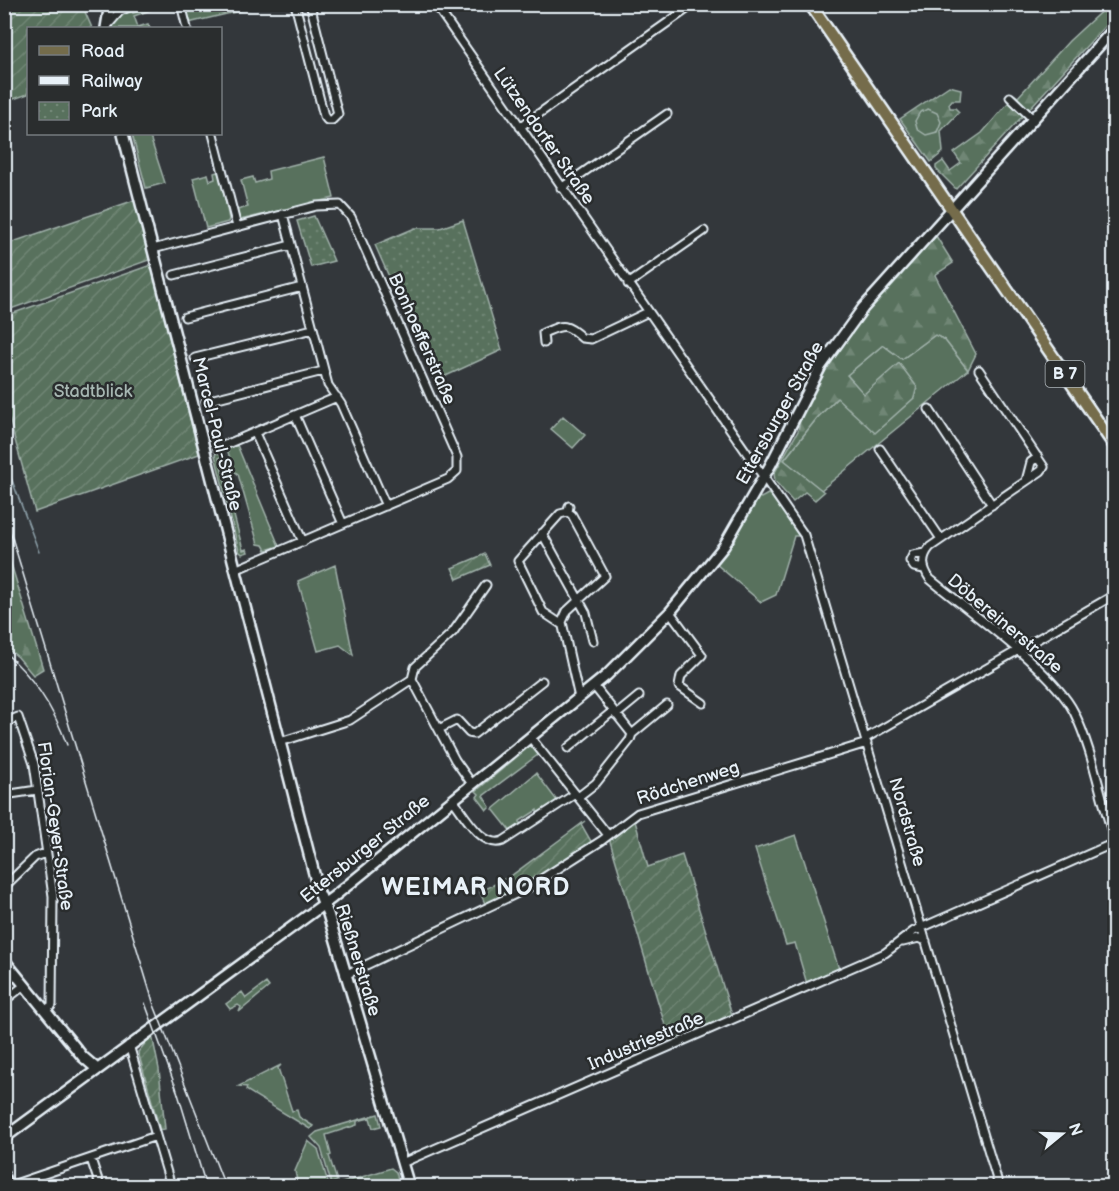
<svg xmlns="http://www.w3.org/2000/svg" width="1119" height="1191" viewBox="0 0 1119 1191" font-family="'Balsamiq Sans',sans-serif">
  <defs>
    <pattern id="forest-firs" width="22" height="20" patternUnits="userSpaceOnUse" patternTransform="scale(1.5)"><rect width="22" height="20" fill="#58715d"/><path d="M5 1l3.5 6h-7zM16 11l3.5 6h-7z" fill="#708675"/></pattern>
    <pattern id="park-dots" width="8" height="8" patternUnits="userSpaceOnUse" patternTransform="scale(1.5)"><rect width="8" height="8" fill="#58715d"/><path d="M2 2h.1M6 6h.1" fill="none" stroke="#708675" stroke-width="1.8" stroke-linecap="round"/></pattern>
    <pattern id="garden-furrows" width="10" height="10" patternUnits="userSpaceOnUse" patternTransform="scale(1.5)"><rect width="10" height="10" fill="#58715d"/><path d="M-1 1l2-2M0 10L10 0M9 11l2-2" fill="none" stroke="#708675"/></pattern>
  </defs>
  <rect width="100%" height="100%" fill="#33373b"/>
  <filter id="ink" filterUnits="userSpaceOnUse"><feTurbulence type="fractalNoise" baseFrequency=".0167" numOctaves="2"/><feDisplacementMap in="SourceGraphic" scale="12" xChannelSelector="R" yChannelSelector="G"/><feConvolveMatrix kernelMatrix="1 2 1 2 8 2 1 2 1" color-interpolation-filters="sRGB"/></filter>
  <g filter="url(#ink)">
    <!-- grass -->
    <path fill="#58715d" stroke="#a0b1aa" stroke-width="1.5" d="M196 4 265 5 188 23 186 5Z
      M154 5H164L134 16 138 27 148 24 150 28H109L116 18 131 10 133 13Z
      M915 122a13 13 0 1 1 26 0a13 13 0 1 1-26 0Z
      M132 134H149L165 183 146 188Z
      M324 157 334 198 240 220 237 210 248 207 241 180 253 177 255 183 269 179 268 171Z
      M217 172 220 174 229 219 228 222 206 228 193 178 208 174 210 181 215 179 214 173Z
      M935 335 944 339 968 370 821 490 784 460 817 418 837 398 863 394 847 375 883 345 902 359Z
      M563 416 585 435 573 448 551 429Z
      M237 445 279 546 266 550 263 545 258 544 238 474 234 471 227 449Z
      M217 452 223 456 219 458 243 550 247 549 248 552 242 554 239 551 215 455Z
      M768 494 776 500 799 536H794L776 595 761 602 715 563 757 496 761 498Z
      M335 565 353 655 340 645 318 651 298 581Z
      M531 745 539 754 483 796 490 807 487 810 477 797 479 794 476 791Z
      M536 773 558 802 538 816 537 810 520 821V827L512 833 493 809Z
      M796 835 839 969 807 984 795 943 786 945 755 849Z
      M266 983 269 987 239 1012 241 1007 238 1005 230 1009 226 1004 242 992 246 998Z
      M281 1065 278 1068 292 1111 297 1110 299 1117 313 1126 310 1129 246 1090 247 1087 239 1086Z
      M378 1114 381 1126 373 1128 370 1118 357 1121V1125L326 1135 331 1155 329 1156 337 1181 331 1183 321 1148 311 1137 317 1132Z
      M308 1141 318 1149 329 1186H298L295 1171Z
      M391 1168 396 1172 400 1186H332Z"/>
    <!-- forest -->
    <path fill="url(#forest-firs)" stroke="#a0b1aa" stroke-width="1.5" fill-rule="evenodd" d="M1108 5H1114V16L956 189 936 169V166L943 161 950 171 961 163 954 153 982 133 1015 95 1018 97 1069 41Z
      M949 86 961 89 960 100H952L949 104 950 108H955L959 112 941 131 943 152 931 162 900 119ZM928 109 937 113 941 122 937 132 926 135 917 129 915 121 920 112Z
      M936 236 953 263 935 275 976 354 968 370 944 339 935 335 902 359 883 345 847 375 864 394 899 363 917 387 914 398 875 433 837 398 817 418 784 460 824 492 815 500 805 492 793 502 775 481 774 474 798 431 800 420 820 379 856 326 909 262Z
      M5 544 43 669 33 675 18 657 5 647V630L8 620 5 601Z"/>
    <!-- park -->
    <path fill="url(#park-dots)" stroke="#a0b1aa" stroke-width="1.5" d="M314 216 334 261 311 267 297 221Z
      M463 220 502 350 435 381 375 245 415 228H440Z"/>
    <!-- garden -->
    <path fill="url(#garden-furrows)" stroke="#a0b1aa" stroke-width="1.5" d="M4 5H82L92 28H28V94L5 102Z
      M135 200 151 257 149 260 5 311 4 245Z
      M151 265 199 454 35 512 5 404V316Z
      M485 554 490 565 457 579 452 568Z
      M585 821 581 824 592 843 526 886 486 906 480 892 512 875Z
      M635 821 648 867 682 855 732 1015 670 1042 609 838Z
      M152 1035 159 1069 165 1129 160 1130 138 1052Z"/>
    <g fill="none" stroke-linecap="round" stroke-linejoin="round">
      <!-- stream -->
      <path stroke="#8da0a9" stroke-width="1.5" d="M4 459 39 552"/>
      <!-- street casing -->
      <g stroke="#e8f1f8" stroke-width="11">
        <path id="street" d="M181 4 187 28
          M295 4 324 116 327 120H332L338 114 310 4
          M435 4 804 535 999 1186
          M108 25 120 11 136 4
          M1010 97 1033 119
          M520 127 694 4
          M213 134 237 227
          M561 188 667 114
          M283 214 328 385 341 404 386 506
          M153 249 316 206 340 205 351 217 457 457V471L448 479 235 570
          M174 275 291 245
          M628 284 704 231
          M185 317 302 287
          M544 343 543 333C563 325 565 322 582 338L591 339 648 312
          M195 358 313 329
          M979 370 1044 467 1041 471 930 547C921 558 922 567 930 579 968 611 1053 670 1074 712 1093 751 1100 797 1114 838
          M206 401 323 371
          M929 409 992 505
          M295 415 343 524
          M255 433 303 542
          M218 448 337 397
          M880 449 941 539
          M1026 481 1031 462 1038 457
          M569 506 568 512 572 515 605 576 567 611 562 622 579 698
          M542 533 586 613 593 641
          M924 569 914 567 910 561 913 555 925 553
          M670 612 702 655 681 676 679 686 703 703
          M561 624 543 612 518 561 560 514 568 512
          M412 679 455 760 472 784
          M594 686 632 734
          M616 715 639 696
          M4 723 18 717 34 764 53 896 52 1005 45 1011
          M439 729 457 720 469 733 474 734 542 681
          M530 737 608 835
          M866 738 1114 595
          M280 742 350 720 412 679 415 667 453 632 486 585
          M568 748 613 711
          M4 795 37 790
          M578 797 596 783 630 740 632 734 667 705
          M453 800C464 814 482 849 503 841L575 794
          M4 887 35 857 45 853
          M903 942 919 938 926 941
          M345 975 526 889 601 841 638 813 867 743
          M4 1001 25 985
          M129 1045 171 1186
          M91 1159 100 1186
          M402 1163 885 953 914 931 1114 843
          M4 1173 9 1186
          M9 1186 156 1136"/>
      </g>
      <!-- secondary casing -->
      <g stroke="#e8f1f8" stroke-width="14">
        <path id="secondary" d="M106 28 110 4
          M123 134 319 893 328 914 409 1186
          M4 960 83 1057 97 1069
          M4 1138 332 898 607 675 670 612 724 546 771 464 821 366 863 308 1114 29"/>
      </g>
      <!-- primary casing -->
      <g stroke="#e8f1f8" stroke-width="15">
        <path id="primary" d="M810 4 1114 445"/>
      </g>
      <!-- street -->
      <use href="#street" stroke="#2a2d2e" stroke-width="7"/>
      <!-- secondary -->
      <use href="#secondary" stroke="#2a2d2e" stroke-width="9"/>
      <!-- primary -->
      <use href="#primary" stroke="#746c4b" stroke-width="10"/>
      <!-- rail -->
      <path stroke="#e8f1f8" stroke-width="1.5" d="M4 511 154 1005 225 1186
        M4 652C34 677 54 709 67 745
        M145 1003 177 1091
        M175 1084 206 1186"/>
    </g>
  </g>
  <g text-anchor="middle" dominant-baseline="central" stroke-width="5" stroke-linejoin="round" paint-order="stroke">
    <!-- shield labels -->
    <rect fill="#2a2d2e" stroke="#afb6bb" stroke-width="1.5" x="1045.5" y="361" width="39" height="26" rx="4.5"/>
    <g font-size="16" font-weight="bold" fill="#e8f1f8">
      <text x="1065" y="374">B 7</text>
    </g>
    <!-- street labels -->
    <g font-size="18" fill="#e8f1f8" stroke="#2a2d2e">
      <text transform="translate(544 136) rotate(55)">Lützendorfer Straße</text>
      <text transform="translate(422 339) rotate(66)">Bonhoefferstraße</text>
      <text transform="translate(780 413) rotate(-61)">Ettersburger Straße</text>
      <text transform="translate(217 434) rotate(76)">Marcel-Paul-Straße</text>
      <text transform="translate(1005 624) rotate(40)">Döbereinerstraße</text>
      <text transform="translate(688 783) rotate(-18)">Rödchenweg</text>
      <text transform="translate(907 822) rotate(74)">Nordstraße</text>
      <text transform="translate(55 826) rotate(82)">Florian-Geyer-Straße</text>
      <text transform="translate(365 849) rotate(-39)">Ettersburger Straße</text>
      <text transform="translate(358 960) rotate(73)">Rießnerstraße</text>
      <text transform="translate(646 1041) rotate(-23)">Industriestraße</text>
    </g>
    <!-- park labels -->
    <g font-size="18" fill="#a7b7b2" stroke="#2a2d2e">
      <text x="93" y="391">Stadtblick</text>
    </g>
    <!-- district labels -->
    <g font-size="24" font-weight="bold" letter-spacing="1.5" fill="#e8f1f8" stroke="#2a2d2e">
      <text x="476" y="887">WEIMAR NORD</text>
    </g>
  </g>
  <!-- margin -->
  <rect width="1119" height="1191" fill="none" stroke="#2a2d2e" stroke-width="24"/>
  <rect x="12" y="12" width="1095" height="1167" fill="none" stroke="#e8f1f8" stroke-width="2" filter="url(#ink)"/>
  <!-- legend -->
  <rect x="27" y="27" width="195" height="108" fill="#2a2d2e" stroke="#767b7f" stroke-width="1.5"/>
  <rect x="39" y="46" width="30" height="9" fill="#746c4b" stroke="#767b7f" stroke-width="1.5"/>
  <text x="81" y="57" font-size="18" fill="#e8f1f8">Road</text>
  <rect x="39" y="76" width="30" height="9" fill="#e8f1f8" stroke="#767b7f" stroke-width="1.5"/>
  <text x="81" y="87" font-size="18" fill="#e8f1f8">Railway</text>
  <rect x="39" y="102" width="30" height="18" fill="url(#park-dots)" stroke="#767b7f" stroke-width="1.5"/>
  <text x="81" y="117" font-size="18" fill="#e8f1f8">Park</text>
  <!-- north arrow -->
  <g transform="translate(1062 1134) rotate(71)" stroke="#2a2d2e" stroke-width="4.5" paint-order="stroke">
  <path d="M0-4.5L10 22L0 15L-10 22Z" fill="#e8f1f8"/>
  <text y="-9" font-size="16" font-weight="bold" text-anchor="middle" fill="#e8f1f8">N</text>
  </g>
</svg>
